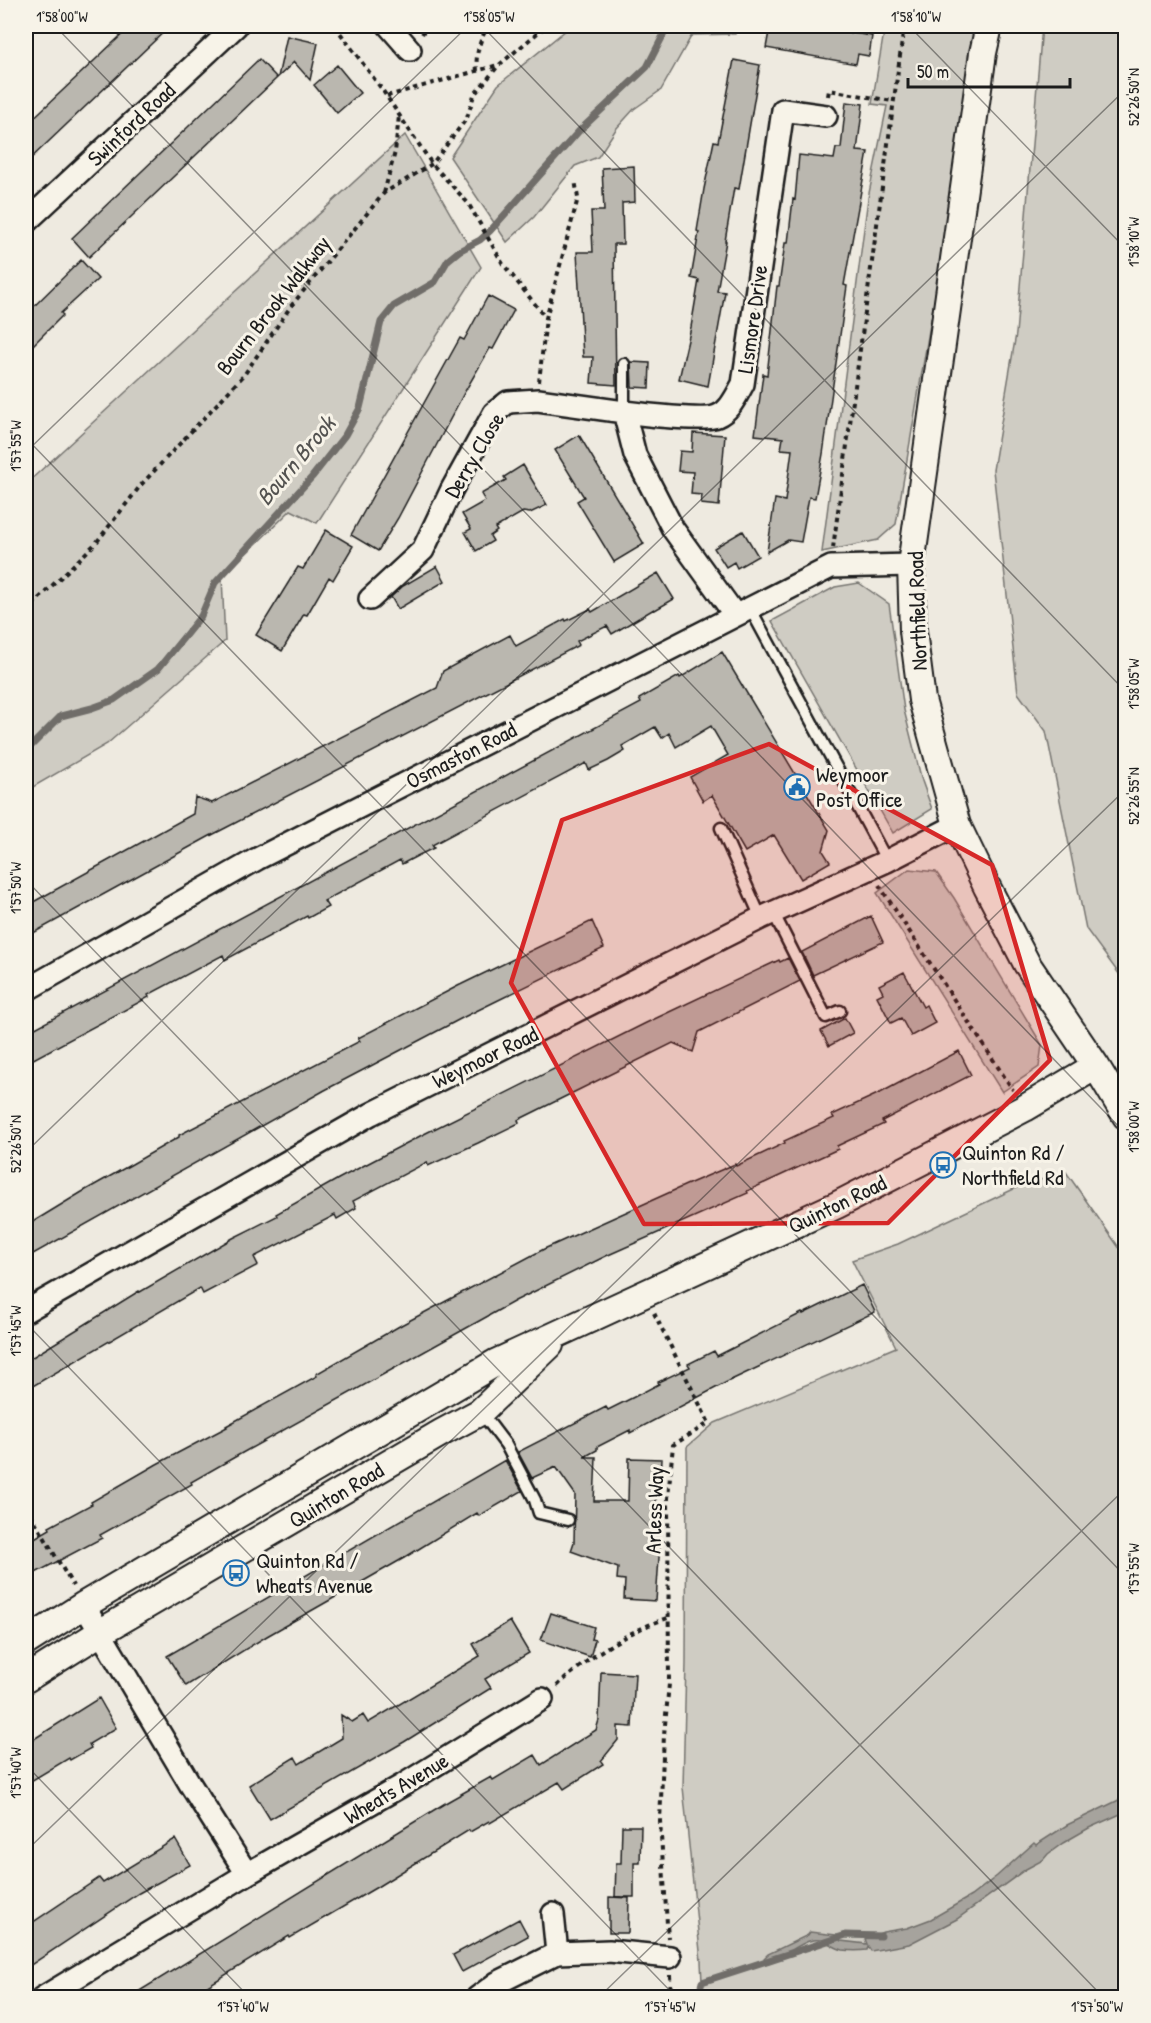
<svg xmlns="http://www.w3.org/2000/svg" width="1151" height="2023" viewBox="0 0 1151 2023" font-family="'Patrick Hand',sans-serif">
  <rect width="100%" height="100%" fill="#eeeae0"/>
  <filter id="ink" filterUnits="userSpaceOnUse"><feTurbulence type="fractalNoise" baseFrequency=".0167" numOctaves="2"/><feDisplacementMap in="SourceGraphic" scale="12" xChannelSelector="R" yChannelSelector="G"/><feConvolveMatrix kernelMatrix="1 2 1 2 8 2 1 2 1" color-interpolation-filters="sRGB"/></filter>
  <g filter="url(#ink)">
    <!-- green -->
    <path fill="#cfccc3" stroke="#767470" stroke-width="1.5" d="M571 26H737L735 34 692 35 661 90 634 109 616 129 598 157 575 166 534 217 507 242 450 157 498 85Z
      M885 26H977L946 231 896 524 878 540 822 552 868 198 887 106 872 104Z
      M1042 26H1125V982L1086 929 1046 731 1018 693 993 470 1016 334Z
      M405 135 481 267 317 523 291 510 222 577 225 641 107 744 26 791V484Z
      M859 583 889 604 904 710 922 781 932 809 893 833 772 621 835 587Z
      M909 869 936 872 954 898 1042 1045 1039 1067 1002 1092 877 893Z
      M1066 1172 1125 1256V1997H698L702 1982 701 1961 683 1787 686 1663 687 1447 715 1423 896 1347 852 1260 898 1244 1018 1187Z"/>
    <!-- water -->
    <path fill="#a6a39d" stroke="#6f6d69" stroke-width="1.5" d="M1125 1797V1812L1089 1828 1063 1843 1048 1854 1043 1860 1026 1869 957 1919 909 1944 871 1951 868 1946 867 1950C859 1951 851 1951 843 1950 832 1948 826 1938 813 1940 796 1943 783 1960 767 1963L764 1958 768 1954 808 1935 810 1932 836 1935 841 1941 867 1944 865 1939 883 1932 907 1928 931 1919 971 1896 997 1876 1034 1843 1036 1845 1067 1825Z"/>
    <g fill="none" stroke-linecap="round" stroke-linejoin="round">
      <!-- stream -->
      <path stroke="#6f6d69" stroke-width="7" d="M26 751 61 716 92 708 114 700 158 669 201 616 215 583 312 477 345 435 360 408 381 322 394 306 435 282 448 260 459 251 480 240 490 231 579 131 647 67 668 26
        M698 1998 702 1982 846 1935 881 1936"/>
    </g>
    <!-- building -->
    <path fill="#bab7af" stroke="#1c1c1c" stroke-width="1.5" d="M131 26H170L26 163V125Z
      M770 26H805L872 36 869 56 858 54 856 64 766 48Z
      M287 36 318 43 310 80 294 62 278 77Z
      M259 59 277 78 89 257 72 238Z
      M734 60 760 65 739 189 734 188 725 241H726L717 291 725 292 708 386 679 379 691 327 699 280 691 278 699 232 697 231 704 189 714 141 718 142Z
      M337 65 360 93 337 113 314 85Z
      M846 102 863 104 857 151 868 152 844 285 847 286 823 454 815 498 809 497 801 542 788 540 767 552 775 499 785 501 792 450 781 449 783 438 755 435 763 374 767 375 777 286H779L785 243H788L793 199 795 200 799 155 834 159 836 148H841Z
      M634 166 635 202 622 203 623 244H614L616 385 591 383 593 357H583L577 252H593L591 211H604L602 168Z
      M81 260 98 279 61 313 63 315 26 352V314Z
      M488 296 514 310 493 349 490 348 464 393 398 518 378 551 351 535 460 338 464 340Z
      M631 362 650 363 649 388 632 387Z
      M693 433 725 435 719 506 701 504 702 495 691 494 693 472 678 471 680 451 692 452Z
      M579 435 644 544 614 562 577 501 584 497 555 450Z
      M523 465 547 505 530 513 523 512 495 528 497 531 490 536 493 541 476 551 465 532 471 529 462 514 485 501 481 494 506 480 504 477Z
      M326 530 353 546 333 580 329 577 307 615 304 614 282 651 256 635 298 567 303 569Z
      M743 531 758 556 737 568 734 562 726 567 714 548Z
      M437 566 445 581 398 609 391 597 403 586Z
      M658 573 674 599 655 610 654 609 612 634 607 626 577 641 579 645 210 836 26 937V906L193 814 195 797 212 803 437 688 443 671 510 635 516 646 565 619 566 621 590 609 592 612Z
      M722 652 829 830 823 851 830 862 801 879 774 835 745 852 712 795 703 801 690 777 728 755 711 726 676 747 669 733 662 738 655 727 622 746 625 751 608 761 589 770 586 763 432 845 434 848 419 855 402 864 400 860 324 901 328 907 308 918 307 916 225 960 223 955 148 995 149 997 26 1063V1033L641 703 639 699 679 676 680 678Z
      M871 916 883 942 813 975 802 952Z
      M592 921 604 948 466 1016 325 1090 26 1258V1226L82 1192 132 1164 179 1137V1135L360 1041 358 1038 458 986Z
      M788 958 800 981 699 1032 693 1052 673 1043 518 1120 519 1123 478 1143 428 1166 427 1162 353 1201 356 1208 337 1219 335 1215 254 1257 258 1265 203 1294 200 1288 26 1390V1361L139 1291 140 1292 233 1238 277 1216 276 1214 340 1178 422 1135 646 1023 779 960 780 962Z
      M904 972 923 1007 926 1005 935 1023 911 1036 901 1018 891 1023 877 996 883 993 879 985Z
      M845 1018 853 1033 829 1046 821 1031Z
      M959 1051 971 1075 882 1121 884 1124 837 1146 838 1149 747 1191 748 1193 606 1256 515 1301 235 1457 191 1482 192 1484 100 1535 102 1538 26 1578V1543L50 1529 49 1527 92 1504 91 1502 157 1464 227 1427 226 1426 317 1376 316 1374 403 1324 544 1249 686 1185 735 1164 736 1166 785 1143 784 1141 834 1118 832 1115 882 1092Z
      M862 1285 875 1312 729 1381 630 1433V1430L597 1447V1450L584 1457H596L594 1501H628L629 1458 662 1459 660 1495H656V1543H660L656 1601 624 1599 625 1580 617 1579 618 1568 571 1551 574 1542 575 1494 556 1467 532 1478 518 1452 606 1407 608 1410 634 1397 659 1384 658 1382 690 1367 688 1364 714 1351 717 1356 802 1313 803 1314Z
      M505 1460 522 1491 479 1516 477 1513 404 1558 267 1636 186 1686 167 1656Z
      M551 1613 594 1627 591 1639 595 1640 590 1657 541 1640Z
      M510 1621 529 1653 485 1679 491 1688 404 1742 270 1819 249 1785 295 1757 299 1764 342 1738 341 1715 352 1722 363 1715 368 1723 480 1656 473 1644Z
      M601 1672 635 1674 632 1727 618 1726V1740L601 1761 603 1764 564 1789 559 1782 490 1823 489 1821 470 1832 469 1830 377 1887 290 1938 289 1936 188 1998H128L447 1802 491 1777 493 1780 535 1755 541 1765 596 1730 599 1720Z
      M99 1698 116 1728 89 1744 91 1748 70 1760 69 1758 26 1784V1744Z
      M622 1826H641L640 1863H634V1897H615L616 1863H621Z
      M175 1839 190 1865 139 1893 26 1968V1927L99 1878 103 1883Z
      M609 1897 629 1898 628 1933H609Z
      M519 1919 528 1936 462 1972 453 1955Z"/>
    <g fill="none" stroke-linecap="round" stroke-linejoin="round">
      <!-- service casing -->
      <g stroke="#1c1c1c" stroke-width="15">
        <path id="service" d="M624 412V364
          M750 608 887 861
          M721 828 761 918
          M774 914 826 1017 840 1011
          M481 1412 506 1445 535 1500 539 1513 568 1520"/>
      </g>
      <!-- minor casing -->
      <g stroke="#1c1c1c" stroke-width="26">
        <path id="minor" d="M389 26 410 50
          M26 222 236 26
          M370 599 423 550 452 489 494 413 508 402 538 400 624 412
          M735 615 673 529 635 455 624 412C640 414 705 422 717 416 730 411 736 396 743 384L783 110 826 116
          M26 990 257 859 831 567 911 565
          M26 1311 371 1114 761 918 887 861 957 825
          M84 1605 190 1784 247 1874
          M553 1914 557 1953
          M42 1998 247 1874 403 1785 542 1699
          M477 1998 497 1983 557 1953 609 1951 670 1957"/>
      </g>
      <!-- tertiary casing -->
      <g stroke="#1c1c1c" stroke-width="30">
        <path id="tertiary" d="M989 26 983 53 911 565 913 631 922 700 957 825 987 887 1027 964 1096 1066 1126 1116
          M26 1642 84 1605 497 1362 837 1205 1025 1108 1096 1066
          M26 1679 101 1632 441 1433 480 1412 550 1345"/>
      </g>
      <!-- path -->
      <path stroke="#1c1c1c" stroke-width="4" stroke-dasharray="4.5 4.5" stroke-linecap="butt" d="M335 26 381 88 432 164 468 203 503 264 546 318
        M422 34 426 28 424 26
        M477 71C475 54 480 40 488 26
        M387 96 498 65
        M828 96 829 90 892 101
        M384 193 395 152 399 116
        M539 382 546 318 578 198 575 180
        M833 548 904 26
        M26 611 96 543 141 485 244 375 291 306 384 193 432 164 467 118 474 95 499 65 546 26
        M879 885 1013 1090
        M654 1313 709 1423 673 1445 668 1498 669 1684 664 1735 660 1821 668 1938
        M26 1506 73 1586
        M557 1686C589 1657 627 1631 668 1618
        M670 1975 671 1998"/>
      <!-- service -->
      <use href="#service" stroke="#f7f3e8" stroke-width="10"/>
      <!-- minor -->
      <use href="#minor" stroke="#f7f3e8" stroke-width="21"/>
      <!-- tertiary -->
      <use href="#tertiary" stroke="#f7f3e8" stroke-width="26"/>
    </g>
  </g>
  <!-- marked area -->
  <path fill="#d62828" fill-opacity="0.2" stroke="#d62828" stroke-width="4.5" stroke-linejoin="round" d="M769 744 992 865 1050 1060 888 1223 644 1224 511 983 562 820Z"/>
  <!-- ticks -->
  <path fill="none" stroke="#1c1c1c" stroke-width="1.5" stroke-opacity="0.45" d="M55 26 1126 1134M482 26 1126 692M909 26 1126 249M26 438 1126 1577M26 452 468 26M26 880 1104 1998M26 1152 1126 89M26 1323 677 1998M26 1765 250 1998M26 1851 1126 789M598 1998 1126 1488"/>
  <!-- icons -->
  <defs>
    <g id="civic-ring" transform="scale(1.35)"><circle r="9.5" fill="#f7f3e8" stroke="#1f6fb2" stroke-width="1.5"/><path d="M-.6-6.5H3V-4.5H.6V-3L4-1V1h2V6H-6V1h2V-1L-.6-3ZM-1.2 2.5V6h2.4V2.5Z" fill="#1f6fb2"/></g>
    <g id="bus-ring" transform="scale(1.35)"><circle r="9.5" fill="#f7f3e8" stroke="#1f6fb2" stroke-width="1.5"/><path d="M-5-6H5V4H4V6H2V4H-2V6H-4V4H-5ZM-3.5-4V0h7V-4ZM-3.5 1.2v1.5H-2V1.2ZM2 1.2v1.5H3.5V1.2Z" fill="#1f6fb2"/></g>
  </defs>
  <g fill-rule="evenodd">
    <use href="#civic-ring" x="797" y="787"/>
    <use href="#bus-ring" x="943" y="1165"/>
    <use href="#bus-ring" x="236" y="1573"/>
  </g>
  <g text-anchor="middle" dominant-baseline="central" stroke-width="6" stroke-linejoin="round" paint-order="stroke">
    <!-- street labels -->
    <g font-size="22" fill="#1c1c1c" stroke="#f7f3e8">
      <text transform="translate(131 124) rotate(-43)">Swinford Road</text>
      <text transform="translate(273 305) rotate(-52)">Bourn Brook Walkway</text>
      <text transform="translate(752 319) rotate(-82)">Lismore Drive</text>
      <text transform="translate(474 455) rotate(-59)">Derry Close</text>
      <text transform="translate(917 611) rotate(-92)">Northfield Road</text>
      <text transform="translate(461 755) rotate(-27)">Osmaston Road</text>
      <text transform="translate(485 1057) rotate(-26)">Weymoor Road</text>
      <text transform="translate(837 1204) rotate(-26)">Quinton Road</text>
      <text transform="translate(336 1495) rotate(-31)">Quinton Road</text>
      <text transform="translate(654 1510) rotate(-88)">Arless Way</text>
      <text transform="translate(396 1788) rotate(-31)">Wheats Avenue</text>
    </g>
    <!-- poi labels -->
    <g font-size="22" fill="#1c1c1c" stroke="#f7f3e8" text-anchor="start">
      <text x="816" y="774">Weymoor<tspan x="816" dy="25">Post Office</tspan></text>
      <text x="962" y="1152">Quinton Rd /<tspan x="962" dy="25">Northfield Rd</tspan></text>
      <text x="256" y="1560">Quinton Rd /<tspan x="256" dy="25">Wheats Avenue</tspan></text>
    </g>
    <!-- water labels -->
    <g font-size="24" font-style="italic" fill="#535250" stroke="#f7f3e8">
      <text transform="translate(295 460) rotate(-50)">Bourn Brook</text>
    </g>
  </g>
  <!-- margin -->
  <rect width="1151" height="2023" fill="none" stroke="#f7f3e8" stroke-width="66"/>
  <!-- scale -->
  <path d="M908 78v9h162v-9" fill="none" stroke="#1c1c1c" stroke-width="3"/>
  <text x="917" y="78" font-size="18" fill="#1c1c1c" stroke="#f7f3e8" stroke-width="4.5" paint-order="stroke">50 m</text>
  <rect x="33" y="33" width="1085" height="1957" fill="none" stroke="#1c1c1c" stroke-width="2"/>
  <g font-size="15" text-anchor="middle" fill="#1c1c1c">
    <text x="62" y="22">1°58'00"W</text>
    <text x="489" y="22">1°58'05"W</text>
    <text x="916" y="22">1°58'10"W</text>
    <text transform="translate(1134 97) rotate(-90)" y="5">52°26'50"N</text>
    <text transform="translate(1134 242) rotate(-90)" y="5">1°58'10"W</text>
    <text transform="translate(16 446) rotate(-90)" y="5">1°57'55"W</text>
    <text transform="translate(1134 684) rotate(-90)" y="5">1°58'05"W</text>
    <text transform="translate(1134 796) rotate(-90)" y="5">52°26'55"N</text>
    <text transform="translate(16 888) rotate(-90)" y="5">1°57'50"W</text>
    <text transform="translate(1134 1127) rotate(-90)" y="5">1°58'00"W</text>
    <text transform="translate(16 1144) rotate(-90)" y="5">52°26'50"N</text>
    <text transform="translate(16 1331) rotate(-90)" y="5">1°57'45"W</text>
    <text transform="translate(1134 1569) rotate(-90)" y="5">1°57'55"W</text>
    <text transform="translate(16 1773) rotate(-90)" y="5">1°57'40"W</text>
    <text x="243" y="2012">1°57'40"W</text>
    <text x="670" y="2012">1°57'45"W</text>
    <text x="1097" y="2012">1°57'50"W</text>
  </g>
</svg>
